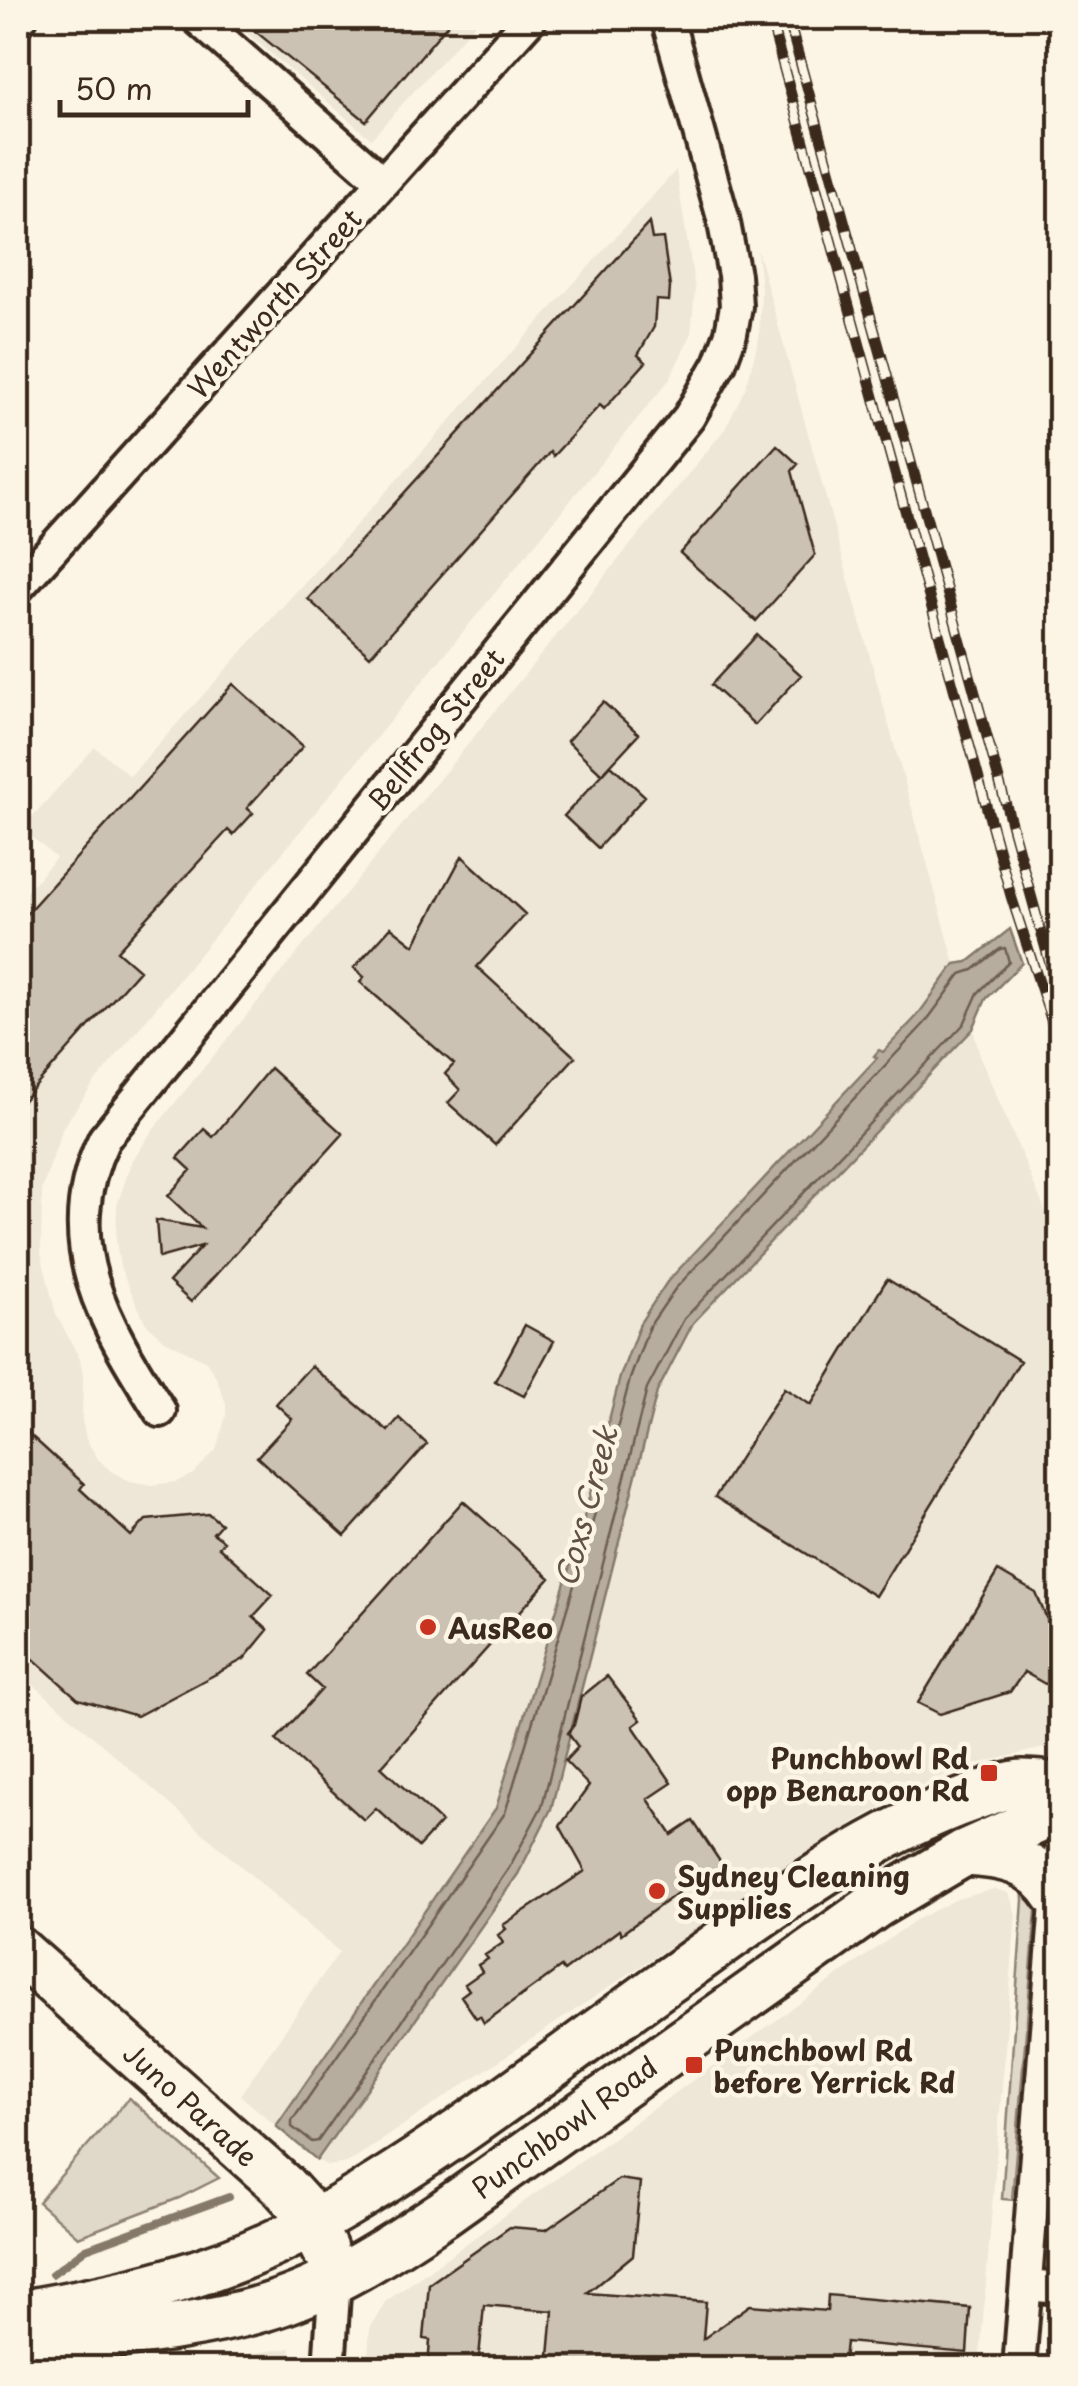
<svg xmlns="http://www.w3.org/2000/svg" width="1078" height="2386" viewBox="0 0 1078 2386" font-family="'Playpen Sans',sans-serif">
  <rect width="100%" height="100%" fill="#fcf5e5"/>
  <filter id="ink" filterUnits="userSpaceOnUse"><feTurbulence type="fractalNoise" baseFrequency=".01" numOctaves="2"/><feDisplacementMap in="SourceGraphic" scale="20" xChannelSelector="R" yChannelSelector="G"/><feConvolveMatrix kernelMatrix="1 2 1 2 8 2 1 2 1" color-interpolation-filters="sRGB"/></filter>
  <g filter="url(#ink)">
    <!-- built -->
    <path fill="#eee6d6" d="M229 18H480L371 139Z
      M676 170 695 289 691 335 669 380 95 1082 63 1127 42 1189 41 1254 56 1314 80 1359 83 1373 82 1420 86 1439 98 1459 112 1472 130 1481 152 1485 176 1482 193 1474 216 1450 226 1416V1403L215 1375 206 1361 163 1339 145 1322 120 1267 116 1240 117 1205 132 1161 153 1130 725 429 746 387 759 338 761 290 757 249 955 964 917 1016 667 1282 640 1323 620 1377 580 1533 496 1808 276 2126 240 2095 339 1952 18 1671V901L56 858 22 828 95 747 130 776Z
      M973 1029 981 1059 1060 1246V1744L965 1767 905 1792 855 1822 347 2163 327 2166 317 2160 518 1874 551 1809 657 1392 693 1323Z
      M994 1889 1009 1893 1016 1914 979 2368H367L370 2329 385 2302 914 1921 957 1899Z
      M291 2348 290 2368H185L222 2357Z"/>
    <!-- green -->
    <path fill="#e0d8c8" stroke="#8e8173" stroke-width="2.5" d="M1022 1879 1037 1899 1012 2200 1002 2199 1023 1900Z
      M129 2098 219 2178 179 2198 78 2237 38 2202Z"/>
    <!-- water -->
    <path fill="#b7ad9e" stroke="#85796b" stroke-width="2.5" d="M1010 929 1022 963 986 999 973 1029 693 1323 657 1392 551 1809 518 1874 317 2160 276 2126 496 1808 580 1533 620 1377 640 1323 667 1282 877 1058 874 1056 879 1050 883 1052 917 1016 955 964 968 962Z"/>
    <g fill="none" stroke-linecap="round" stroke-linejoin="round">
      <!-- shore -->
      <path stroke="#6d5e51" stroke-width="2.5" d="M1005 948 1009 962 978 993 964 1024 684 1319 647 1389 542 1806 509 1868 318 2141 312 2142 292 2127V2121L505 1813 589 1536 630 1379 649 1327 675 1289 925 1023 961 974 973 970 1000 949Z"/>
      <!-- stream -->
      <path stroke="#85796b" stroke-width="8" d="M52 2274 86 2249 229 2197"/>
    </g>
    <!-- building -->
    <path fill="#ccc2b3" stroke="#3b2a1e" stroke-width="2.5" d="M239 18H453L366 121Z
      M649 223 652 239 663 238 670 287 669 301 656 300 654 327 638 355 646 362 604 409 600 405 553 456 550 452 370 656 308 599Z
      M777 445 798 464 792 471 815 555 756 621 680 553Z
      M757 635 801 675 755 725 711 685Z
      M233 684 303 746 247 808 253 813 233 835 228 830 117 951 139 970 18 1106V923Z
      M603 702 639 734 602 774 567 741Z
      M611 765 645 796 598 848 564 816Z
      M462 856 525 914 477 967 575 1057 495 1145 448 1103 460 1090 445 1074 454 1064 360 982 364 977 354 968 391 927 414 945Z
      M270 1068 343 1134 191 1302 169 1282 202 1246 159 1258 156 1220 202 1228 168 1196 191 1170 178 1158 204 1129 213 1137Z
      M887 1279 1020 1361 875 1596 715 1497 784 1388 811 1405Z
      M525 1325 554 1341 524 1396 495 1381Z
      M311 1366 388 1431 399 1418 427 1444 345 1536 257 1457 292 1419 276 1404Z
      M18 1424 84 1484 80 1489 131 1536 146 1520 209 1514 221 1524 213 1533 224 1541 219 1547 273 1595 253 1617 268 1630 244 1659 137 1716 78 1699 18 1645Z
      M463 1501 550 1578 381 1767 441 1822 418 1847 376 1808 364 1820 276 1740 322 1689 307 1675Z
      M998 1571 1036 1593 1060 1650V1679L1045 1684 1024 1672 1010 1692 940 1714 918 1703Z
      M607 1676 641 1720 633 1726 672 1783 648 1799 672 1835 693 1821 723 1866 689 1889 687 1886 621 1934 619 1930 564 1971 561 1967 484 2023 480 2016 476 2018 461 1996 469 1990 465 1984 482 1972 478 1965 488 1959 485 1955 503 1943 498 1935 506 1929 503 1925 585 1871 560 1826 589 1786 565 1761 578 1747 568 1733 574 1725 581 1697Z
      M619 2179 640 2182 633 2255 587 2293 706 2302 703 2339 750 2305 827 2311 828 2295 970 2308 967 2353 846 2342 843 2368H548L553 2311 484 2305 478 2368H428L430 2340 424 2339 429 2284 510 2227 546 2230Z"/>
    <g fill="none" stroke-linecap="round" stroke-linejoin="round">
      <!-- minor casing -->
      <g stroke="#3b2a1e" stroke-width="38">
        <path id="minor" d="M197 18 383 182
          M18 21 21 18
          M18 587 531 18
          M160 1411C105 1324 54 1243 104 1139L689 417 720 363 731 333 736 306 734 275 723 218 667 18
          M1027 2285 1060 2288
          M329 2368 335 2279
          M1019 2368 1060 1854"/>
      </g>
      <!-- primary casing -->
      <g stroke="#3b2a1e" stroke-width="52">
        <path id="primary" d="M964 1853C1004 1855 1034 1860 1057 1896
          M18 1950 283 2186 303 2208 324 2249
          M18 2314C121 2297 219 2275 312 2224 435 2156 548 2067 662 1985 760 1916 858 1838 972 1798 988 1792 1006 1784 1023 1783 1035 1783 1048 1785 1060 1786
          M18 2346C99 2335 187 2331 267 2307 330 2288 387 2251 442 2214L876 1905 964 1853 1036 1821 1060 1793"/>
      </g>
      <!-- minor -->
      <use href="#minor" stroke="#fcf5e5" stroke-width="30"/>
      <!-- primary -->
      <use href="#primary" stroke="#fcf5e5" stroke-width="45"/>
      <!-- rail casing -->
      <g stroke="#3b2a1e" stroke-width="11">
        <path id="rail" d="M770 18 1011 896 1060 1047
          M788 18 1060 1000"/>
      </g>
      <!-- rail -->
      <use href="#rail" stroke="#fcf5e5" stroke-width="8" stroke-dasharray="22" stroke-linecap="butt"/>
    </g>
  </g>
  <!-- markers -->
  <g fill="#c8321e" stroke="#fcf5e5" stroke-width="4">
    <circle cx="428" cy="1627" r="10"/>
    <rect x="979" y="1763" width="20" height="20" rx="5"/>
    <circle cx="657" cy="1891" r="10"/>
    <rect x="684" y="2055" width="20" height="20" rx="5"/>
  </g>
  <g text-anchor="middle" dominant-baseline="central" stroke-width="9" stroke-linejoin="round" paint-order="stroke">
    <!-- street labels -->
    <g font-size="28" fill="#3b2a1e" stroke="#fcf5e5">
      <text transform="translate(274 303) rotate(-48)">Wentworth Street</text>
      <text transform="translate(435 729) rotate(-51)">Bellfrog Street</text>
      <text transform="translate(191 2104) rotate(42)">Juno Parade</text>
      <text transform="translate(564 2127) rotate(-36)">Punchbowl Road</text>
    </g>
    <!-- poi labels -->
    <g font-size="28" font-weight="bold" fill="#3b2a1e" stroke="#fcf5e5" text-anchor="start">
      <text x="448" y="1627">AusReo</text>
      <text x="969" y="1757" text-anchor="end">Punchbowl Rd<tspan x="969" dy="32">opp Benaroon Rd</tspan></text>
      <text x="677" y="1875">Sydney Cleaning<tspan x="677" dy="32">Supplies</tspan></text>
      <text x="714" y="2049">Punchbowl Rd<tspan x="714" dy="32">before Yerrick Rd</tspan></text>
    </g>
    <!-- water labels -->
    <g font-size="30" font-style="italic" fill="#605144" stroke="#fcf5e5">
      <text transform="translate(585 1506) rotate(-75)">Coxs Creek</text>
    </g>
  </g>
  <!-- margin -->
  <rect width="1078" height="2386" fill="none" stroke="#fcf5e5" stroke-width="60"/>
  <rect x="30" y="30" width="1018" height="2326" fill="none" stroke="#3b2a1e" stroke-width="4" filter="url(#ink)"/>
  <!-- scale -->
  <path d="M60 100v15h188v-15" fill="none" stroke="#3b2a1e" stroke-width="5"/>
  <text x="75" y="100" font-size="30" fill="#3b2a1e" stroke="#fcf5e5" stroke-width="8" paint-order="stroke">50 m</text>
</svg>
